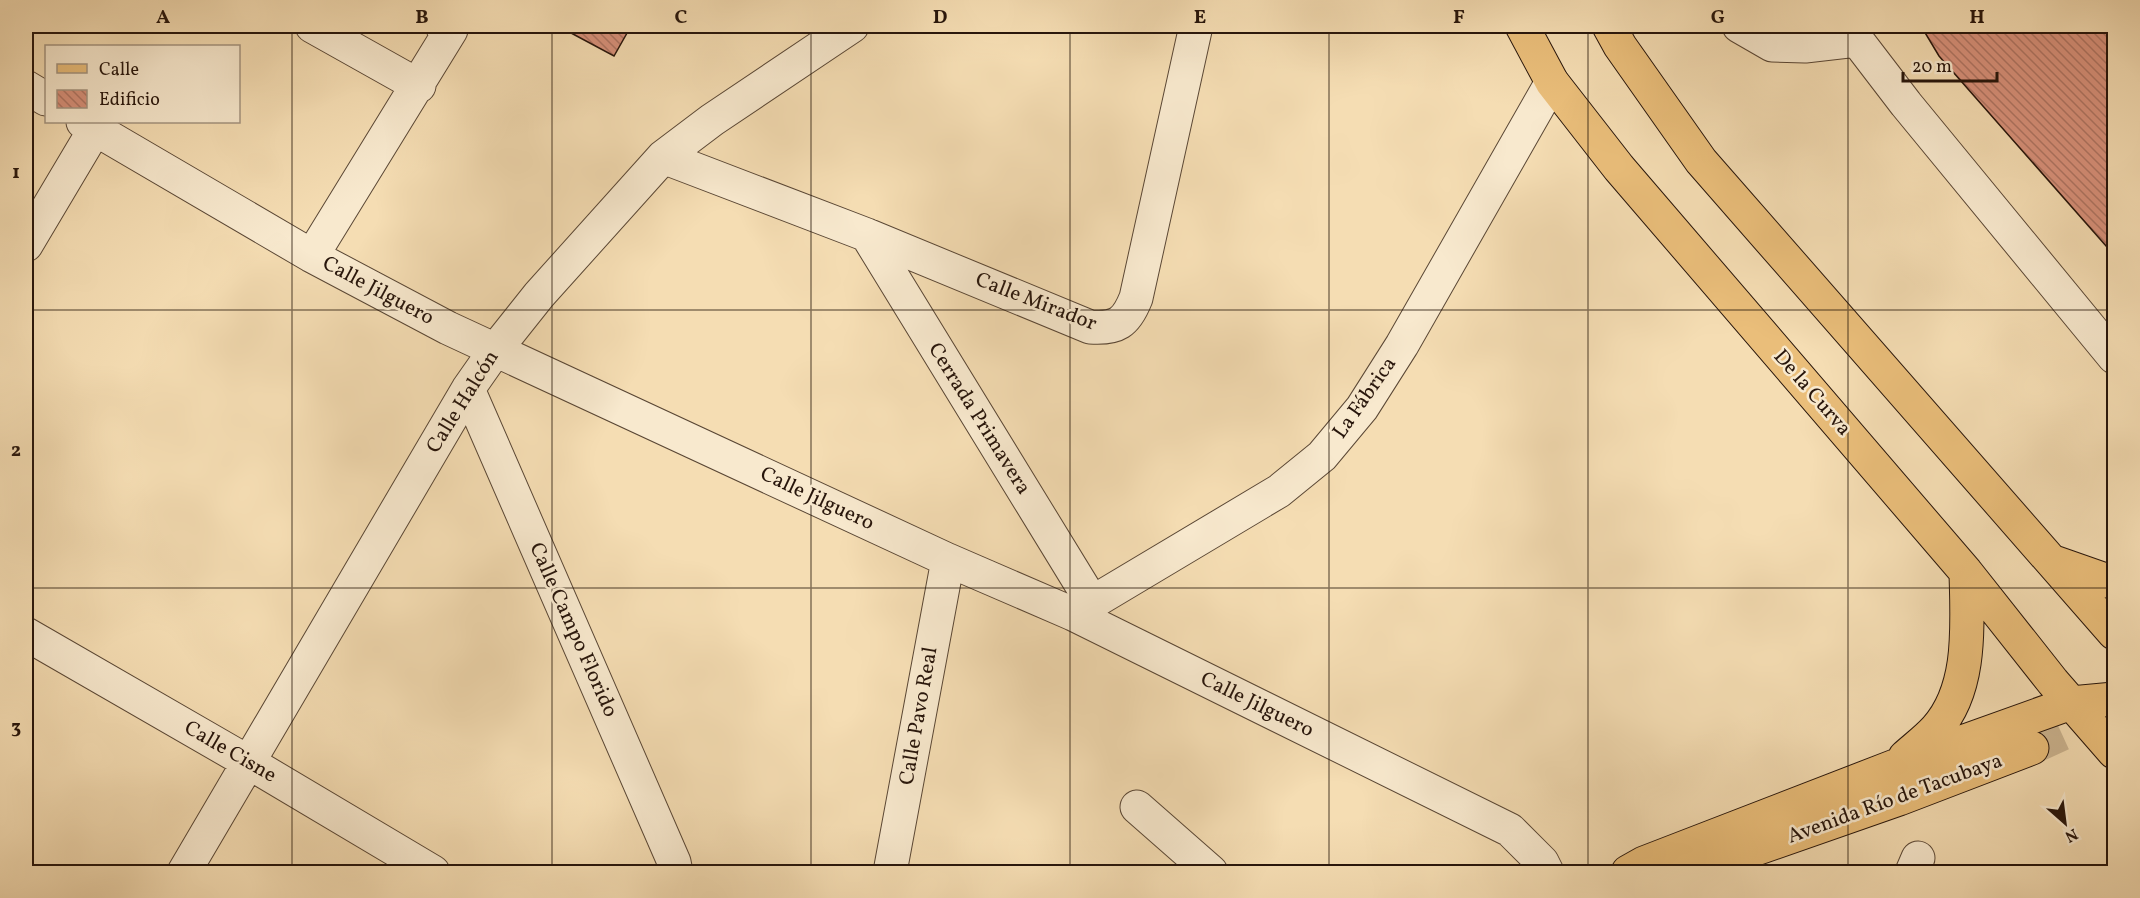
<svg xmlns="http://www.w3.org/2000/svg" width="2140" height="898" viewBox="0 0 2140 898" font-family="Vollkorn,serif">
  <defs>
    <pattern id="building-back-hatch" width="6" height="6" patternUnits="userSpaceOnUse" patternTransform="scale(1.5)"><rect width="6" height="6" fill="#d8917b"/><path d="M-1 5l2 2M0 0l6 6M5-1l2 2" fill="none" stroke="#af7563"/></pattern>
  </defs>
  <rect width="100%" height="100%" fill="#f5ddb3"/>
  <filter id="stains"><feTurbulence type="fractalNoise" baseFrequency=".00333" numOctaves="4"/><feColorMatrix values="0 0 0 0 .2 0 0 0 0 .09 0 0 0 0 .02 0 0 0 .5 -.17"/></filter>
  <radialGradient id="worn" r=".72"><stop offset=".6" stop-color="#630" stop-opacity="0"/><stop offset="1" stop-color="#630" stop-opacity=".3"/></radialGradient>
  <!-- building -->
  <path fill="url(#building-back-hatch)" stroke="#27150b" stroke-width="1.5" d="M558 26H631L614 56Z
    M1921 26H2114V255L1939 56Z"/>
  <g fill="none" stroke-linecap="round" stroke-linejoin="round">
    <!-- major-tunnel -->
    <path stroke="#ccb591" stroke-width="33" stroke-dasharray="33 16" stroke-linecap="butt" d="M2032 748 2113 711"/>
    <!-- minor casing -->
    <g stroke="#5a4735" stroke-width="35">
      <path id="minor" d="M312 26 419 86
        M1739 26 1772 45 1805 46 1857 40
        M1852 26 1857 40 1906 104 2114 357
        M26 87 46 99
        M83 122 312 256 448 328 948 560 1073 614 1510 830 1542 862 1547 872
        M663 157 867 235 1090 327C1117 329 1126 323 1136 298L1196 26
        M867 235 1092 602
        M26 245 95 129
        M312 256 451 30 442 26
        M468 389 674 862 676 872
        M1073 614 1279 491 1322 456 1362 408 1402 345 1552 82
        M26 634 248 762 433 872
        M1137 807 1211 872
        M184 872 468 389 496 349 539 295 663 157 712 120 852 26
        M890 872 948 560
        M1912 872 1918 858"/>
    </g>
    <!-- major casing -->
    <g stroke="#27150b" stroke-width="35">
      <path id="major" d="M1522 26 1552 82 1619 168 1966 572 2053 682 2114 752
        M1609 26 1620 46 1701 161 2114 633
        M2054 562 2114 583
        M1905 757C1915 748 1927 739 1936 729 1973 688 1967 623 1966 572
        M1628 872 1644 863 1895 766 2071 703 2114 699
        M1690 872 1899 799 2032 748"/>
    </g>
    <!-- minor -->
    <use href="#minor" stroke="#f8e9ce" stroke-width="33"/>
    <!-- major -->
    <use href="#major" stroke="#eabe7a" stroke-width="33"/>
  </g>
  <!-- grid -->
  <path fill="none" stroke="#27150b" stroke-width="1.5" stroke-opacity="0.55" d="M292 26V872M552 26V872M811 26V872M1070 26V872M1329 26V872M1588 26V872M1848 26V872M26 310H2114M26 588H2114"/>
  <g text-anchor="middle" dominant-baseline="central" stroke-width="5" stroke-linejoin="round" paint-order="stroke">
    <!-- street labels -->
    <g font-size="21" fill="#27150b" stroke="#f8e9ce">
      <text transform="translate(378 291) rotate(28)">Calle Jilguero</text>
      <text transform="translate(1036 302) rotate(21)">Calle Mirador</text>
      <text transform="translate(1812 393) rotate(49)">De la Curva</text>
      <text transform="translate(1365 398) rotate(-55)">La Fábrica</text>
      <text transform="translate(463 402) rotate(-58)">Calle Halcón</text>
      <text transform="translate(979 419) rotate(58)">Cerrada Primavera</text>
      <text transform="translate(817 499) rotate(25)">Calle Jilguero</text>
      <text transform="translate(573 630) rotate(66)">Calle Campo Florido</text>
      <text transform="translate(1257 705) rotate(26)">Calle Jilguero</text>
      <text transform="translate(919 716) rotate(-80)">Calle Pavo Real</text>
      <text transform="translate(230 752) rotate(30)">Calle Cisne</text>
      <text transform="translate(1895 799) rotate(-20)">Avenida Río de Tacubaya</text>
    </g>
  </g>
  <!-- margin -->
  <rect width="2140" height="898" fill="none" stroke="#f5ddb3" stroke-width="66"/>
  <!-- legend -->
  <rect x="45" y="45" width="195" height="78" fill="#f8e9ce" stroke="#a49480" stroke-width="1.5"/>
  <rect x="57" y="64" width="30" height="9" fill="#eabe7a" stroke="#a49480" stroke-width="1.5"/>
  <text x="99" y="75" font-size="18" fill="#27150b">Calle</text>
  <rect x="57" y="90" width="30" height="18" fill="url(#building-back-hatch)" stroke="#a49480" stroke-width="1.5"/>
  <text x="99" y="105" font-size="18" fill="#27150b">Edificio</text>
  <!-- north arrow -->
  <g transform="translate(2065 823) rotate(152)" stroke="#f8e9ce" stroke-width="4.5" paint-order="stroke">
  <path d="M0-4.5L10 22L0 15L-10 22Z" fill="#27150b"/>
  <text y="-9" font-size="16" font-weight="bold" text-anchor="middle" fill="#27150b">N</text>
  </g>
  <!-- scale -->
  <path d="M1903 72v9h94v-9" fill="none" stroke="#27150b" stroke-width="3"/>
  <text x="1912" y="72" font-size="18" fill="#27150b" stroke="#f8e9ce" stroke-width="4.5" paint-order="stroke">20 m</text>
  <rect x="33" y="33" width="2074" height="832" fill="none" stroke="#27150b" stroke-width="2"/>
  <g font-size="20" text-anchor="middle" font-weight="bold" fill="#27150b">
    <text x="163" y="23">A</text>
    <text x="422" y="23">B</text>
    <text x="681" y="23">C</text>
    <text x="940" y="23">D</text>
    <text x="1200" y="23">E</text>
    <text x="1459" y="23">F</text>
    <text x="1718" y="23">G</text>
    <text x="1977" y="23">H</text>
    <text x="16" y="178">1</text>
    <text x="16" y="456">2</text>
    <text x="16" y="733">3</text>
  </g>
  <rect width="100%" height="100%" filter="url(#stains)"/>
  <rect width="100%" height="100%" fill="url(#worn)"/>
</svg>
